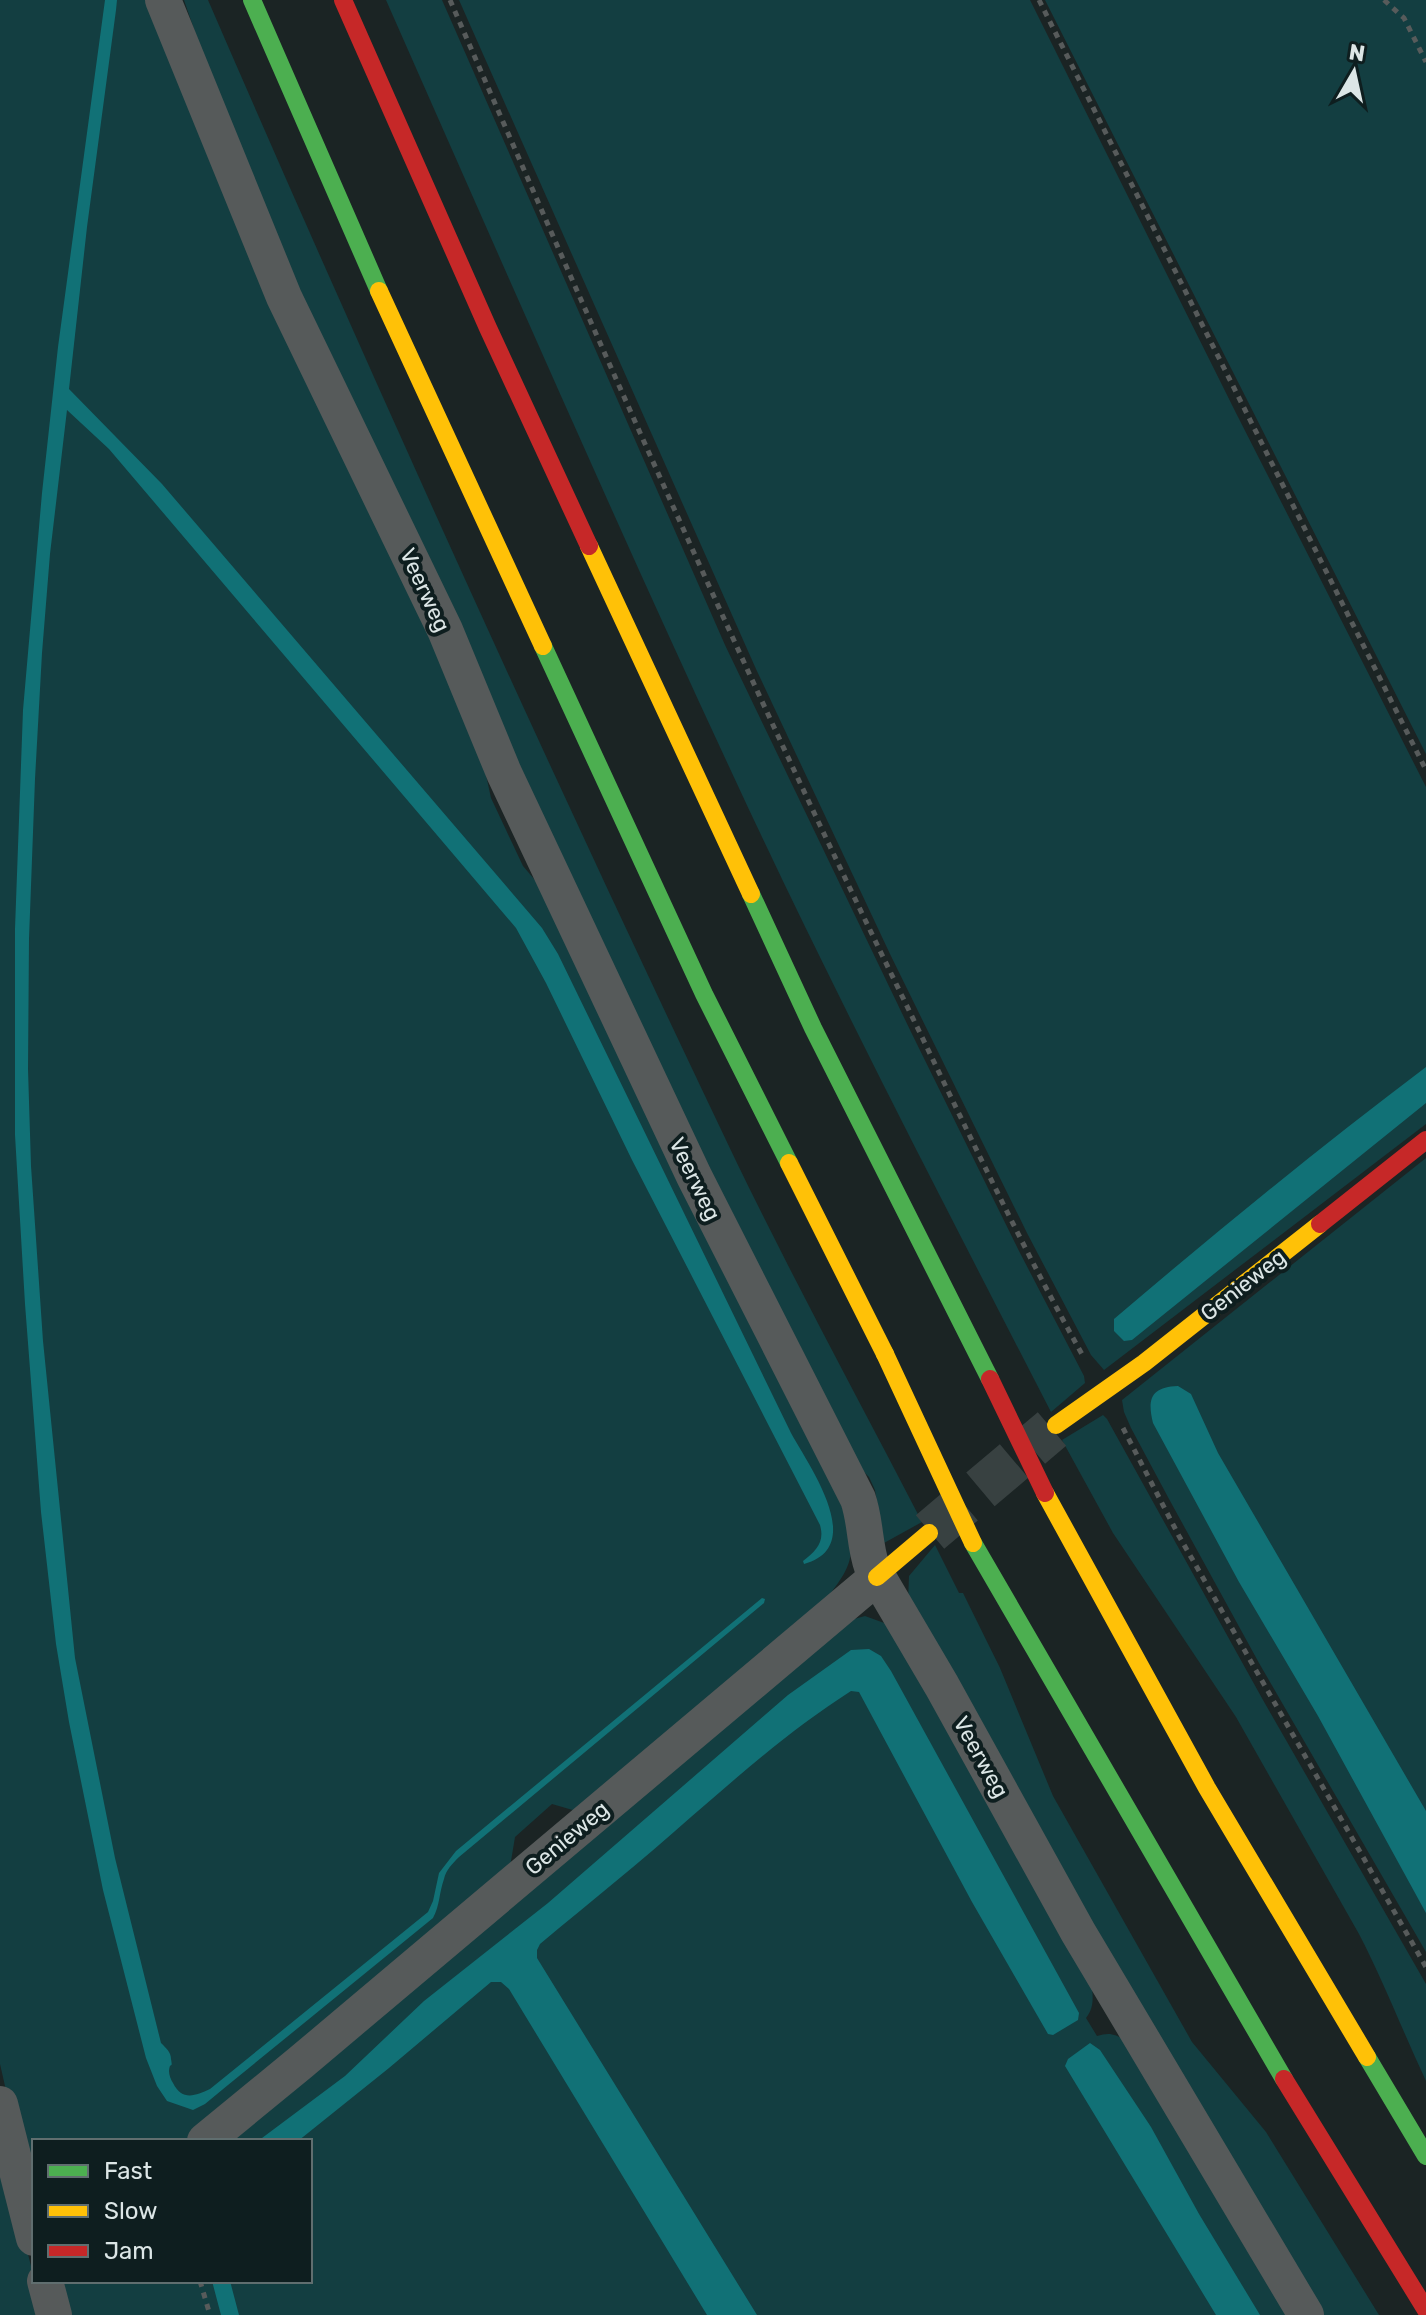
<svg xmlns="http://www.w3.org/2000/svg" width="1426" height="2315" viewBox="0 0 1426 2315" font-family="Rubik,sans-serif">
  <rect width="100%" height="100%" fill="#1b2424"/>
  <!-- green -->
  <path fill="#133e41" d="M0 0H147L481 752 491 798 523 866 551 899 844 1511C855 1558 855 1561 825 1601L583 1813 552 1804 515 1837 509 1873 356 2002 187 2141H34V2197L18 2143 0 2064Z
    M184 0H208C377 390 553 778 736 1161 795 1283 860 1402 922 1522L884 1543 875 1490 869 1477 849 1457 732 1223 301 302 213 85Z
    M386 0H442L725 645 911 1032 1019 1251 1084 1376 1085 1383 1051 1412C942 1200 832 989 732 773 613 517 500 258 386 0Z
    M459 0H1030L1236 413 1426 787V1124L1104 1370 1091 1355 1027 1233 890 954 756 669Z
    M1045 0H1426V754Z
    M1426 1158V1952L1259 1663 1169 1499 1131 1428 1124 1412 1122 1400Z
    M1103 1415 1107 1419 1263 1700 1426 1984V2081C1403 2032 1384 1982 1359 1934L1236 1717 1113 1533 1062 1440Z
    M935 1545 959 1593H963L1000 1668 1053 1796 1192 2042 1266 2132 1379 2315H1318L908 1602 909 1576Z
    M865 1616 887 1624 1092 1986C1093 1999 1094 2008 1086 2018L1097 2036C1109 2032 1115 2034 1125 2040L1293 2315H65L63 2281H310V2141H221L854 1619Z
    M0 2140 43 2315H0Z"/>
  <!-- water -->
  <path fill="#117176" d="M105 0H117L116 10 87 227 69 389 162 484 542 928 558 954 791 1433C809 1466 868 1547 804 1564L803 1561C816 1551 825 1542 820 1525L632 1160 546 983 516 928 109 449 67 410 50 554 42 653 35 779 29 939 28 1069 31 1166 43 1341 75 1658 115 1858 161 2043C166 2048 171 2052 171 2059 173 2070 170 2060 169 2071 169 2075 171 2080 173 2083 182 2101 195 2096 210 2089L428 1912 433 1901 439 1873 456 1851 762 1598 765 1599 764 1603 459 1857C452 1864 446 1870 444 1879 439 1893 440 1905 433 1918L228 2085 205 2104 193 2110 167 2101 157 2086 146 2058 103 1890 69 1722 56 1644 41 1512 25 1304 15 1135V929L23 710 42 493 58 347Z
    M1426 1067V1103L1132 1340 1124 1341 1114 1331V1319C1216 1232 1320 1147 1426 1067Z
    M1178 1386 1191 1394 1218 1453 1426 1811V1913L1318 1716 1239 1582 1153 1423C1147 1399 1151 1387 1178 1386Z
    M869 1649 881 1656 891 1671 1079 2013 1078 2020 1053 2035 1048 2034 972 1902 859 1692 851 1691C793 1728 743 1772 691 1817 642 1861 590 1902 540 1944L537 1950V1958L757 2315H707L509 1989 501 1982H491L389 2068 298 2141H258L345 2076 424 2001 548 1903 788 1695 851 1650Z
    M1090 2043 1100 2050 1151 2127 1199 2214 1260 2315H1216L1065 2066 1068 2059Z
    M212 2281H230L239 2315H221Z"/>
  <g fill="none" stroke-linecap="round" stroke-linejoin="round">
    <!-- secondary-tunnel -->
    <path stroke="#384141" stroke-width="44" stroke-dasharray="44 22" stroke-linecap="butt" d="M930 1532 1052 1429"/>
    <!-- path -->
    <path stroke="#575b5b" stroke-width="5" stroke-dasharray="6 6" stroke-linecap="butt" d="M450 0C596 336 743 671 904 1000 962 1119 1018 1240 1083 1356
      M1039 0 1426 770
      M1384 0 1404 18 1426 62
      M1123 1428 1179 1536 1426 1967
      M200 2281 210 2315"/>
    <!-- street -->
    <path stroke="#565a5a" stroke-width="36" d="M163 0 284 297 445 630 504 773 694 1176 858 1499C866 1522 864 1545 872 1567L942 1686 1078 1932 1306 2315
      M0 2104 34 2238
      M205 2141 300 2063 877 1577
      M45 2281 54 2315"/>
    <!-- fast -->
    <path stroke="#4caf50" stroke-width="18" d="M252 0 379 291
      M543 646 704 994 789 1163
      M751 894 813 1028 990 1379
      M973 1543 1284 2079
      M1367 2057 1426 2156"/>
    <!-- slow -->
    <path stroke="#ffc107" stroke-width="18" d="M379 291 543 646
      M589 546 751 894
      M789 1163 885 1354
      M1056 1425 1144 1363 1320 1224
      M1045 1493 1207 1788 1367 2057
      M877 1577 929 1533"/>
    <!-- jam -->
    <path stroke="#c62828" stroke-width="18" d="M343 0 488 328 589 546
      M1320 1224 1426 1140
      M1284 2079 1426 2310"/>
    <!-- slow-bridge -->
    <path stroke="#ffc107" stroke-width="18" d="M885 1354 973 1543"/>
    <!-- jam-bridge -->
    <path stroke="#c62828" stroke-width="18" d="M990 1379 1045 1493"/>
  </g>
  <g text-anchor="middle" dominant-baseline="central" stroke-width="8" stroke-linejoin="round" paint-order="stroke">
    <!-- street labels -->
    <g font-size="22" fill="#dce6e6" stroke="#0e1e1f">
      <text transform="translate(425 590) rotate(65)">Veerweg</text>
      <text transform="translate(695 1179) rotate(64)">Veerweg</text>
      <text transform="translate(1243 1285) rotate(-38)">Genieweg</text>
      <text transform="translate(981 1757) rotate(61)">Veerweg</text>
      <text transform="translate(567 1838) rotate(-40)">Genieweg</text>
    </g>
  </g>
  <!-- legend -->
  <rect x="32" y="2139" width="280" height="144" fill="#0e1e1f" stroke="#606e6f" stroke-width="2"/>
  <rect x="48" y="2165" width="40" height="12" fill="#4caf50" stroke="#606e6f" stroke-width="2"/>
  <text x="104" y="2179" font-size="24" fill="#dce6e6">Fast</text>
  <rect x="48" y="2205" width="40" height="12" fill="#ffc107" stroke="#606e6f" stroke-width="2"/>
  <text x="104" y="2219" font-size="24" fill="#dce6e6">Slow</text>
  <rect x="48" y="2245" width="40" height="12" fill="#c62828" stroke="#606e6f" stroke-width="2"/>
  <text x="104" y="2259" font-size="24" fill="#dce6e6">Jam</text>
  <!-- north arrow -->
  <g transform="translate(1354 72) rotate(9)" stroke="#0e1e1f" stroke-width="6" paint-order="stroke">
  <path d="M0-6L14 30L0 20L-14 30Z" fill="#dce6e6"/>
  <text y="-12" font-size="22" font-weight="bold" text-anchor="middle" fill="#dce6e6">N</text>
  </g>
</svg>
